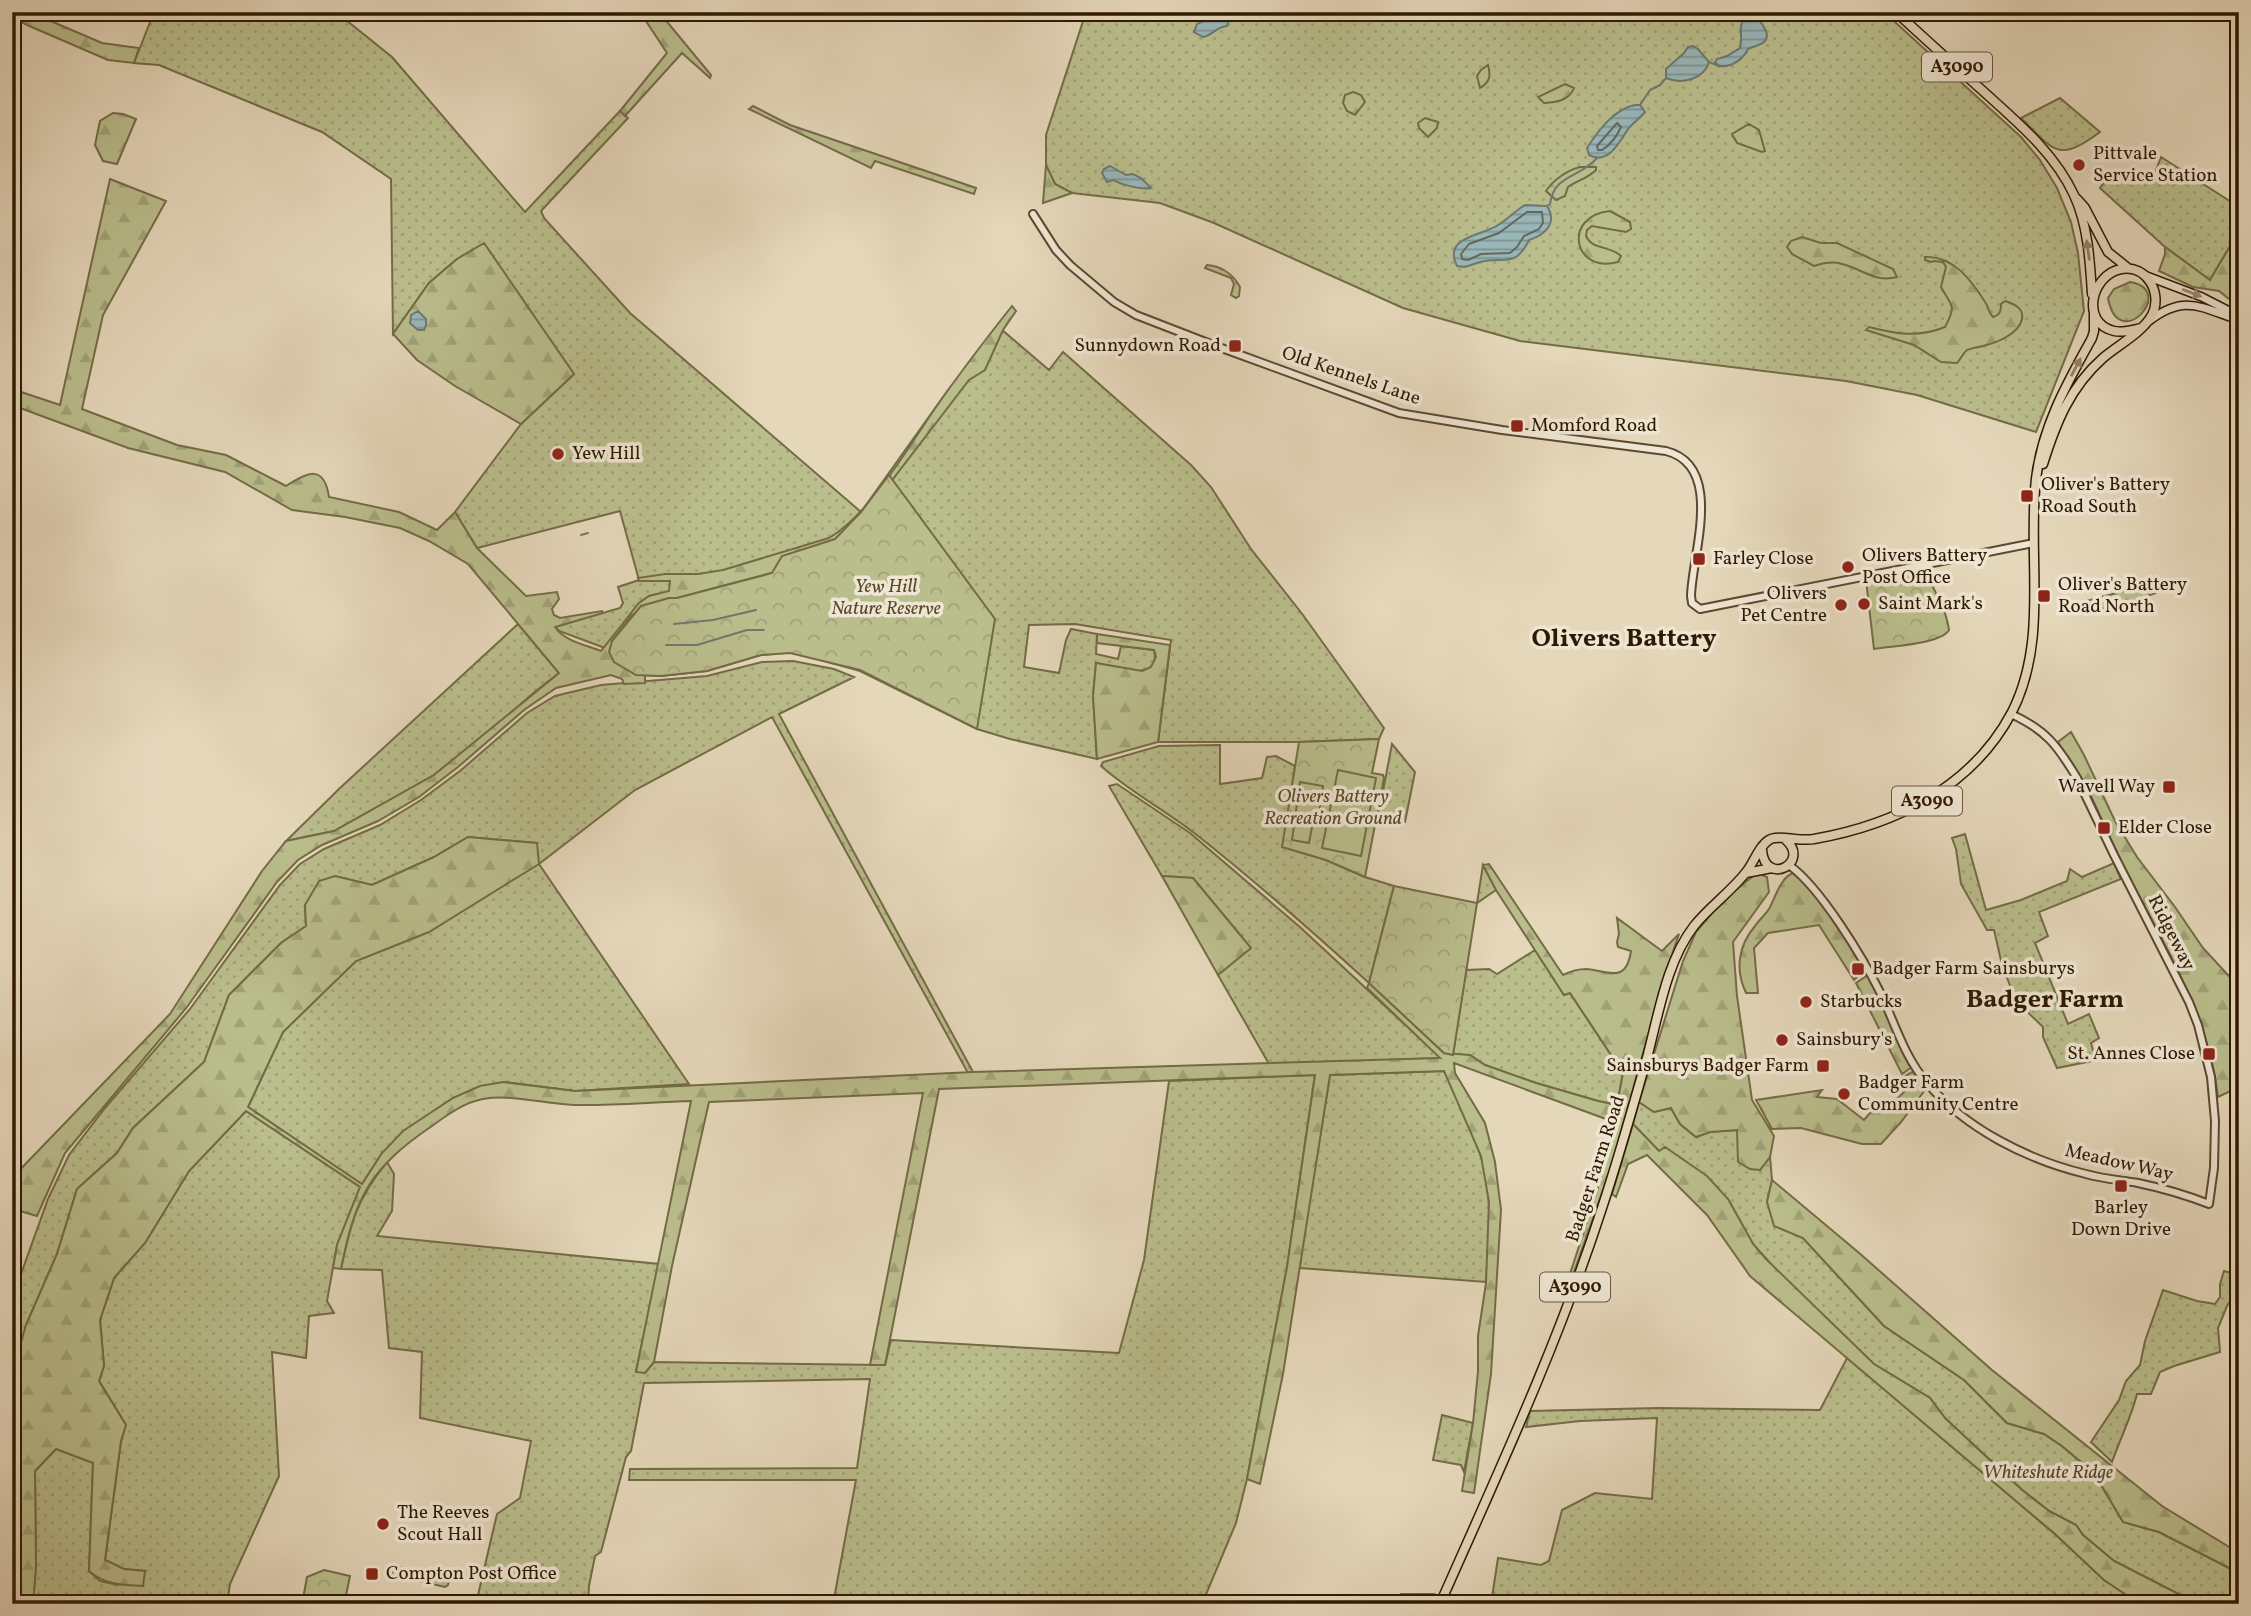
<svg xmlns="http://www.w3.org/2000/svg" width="2251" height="1616" viewBox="0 0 2251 1616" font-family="Vollkorn,serif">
  <defs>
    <pattern id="grass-dots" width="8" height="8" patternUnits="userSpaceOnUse" patternTransform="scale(1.75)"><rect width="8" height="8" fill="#babd8c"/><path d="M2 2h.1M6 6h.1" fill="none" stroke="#a0a277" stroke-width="1.8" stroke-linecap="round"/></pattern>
    <pattern id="forest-firs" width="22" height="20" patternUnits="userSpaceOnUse" patternTransform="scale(1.75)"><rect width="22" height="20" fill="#babd8c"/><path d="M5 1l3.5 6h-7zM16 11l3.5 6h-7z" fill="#a0a277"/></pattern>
    <pattern id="park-crowns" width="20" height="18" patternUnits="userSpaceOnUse" patternTransform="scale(1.75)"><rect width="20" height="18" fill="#babd8c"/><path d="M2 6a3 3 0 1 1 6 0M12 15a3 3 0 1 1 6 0" fill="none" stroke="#a0a277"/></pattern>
    <pattern id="water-rules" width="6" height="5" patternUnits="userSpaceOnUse" patternTransform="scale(1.75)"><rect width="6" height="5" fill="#99b7b9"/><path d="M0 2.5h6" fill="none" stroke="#7d9494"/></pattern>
  </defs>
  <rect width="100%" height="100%" fill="#e5d7ba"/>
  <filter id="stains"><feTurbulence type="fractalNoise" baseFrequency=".00286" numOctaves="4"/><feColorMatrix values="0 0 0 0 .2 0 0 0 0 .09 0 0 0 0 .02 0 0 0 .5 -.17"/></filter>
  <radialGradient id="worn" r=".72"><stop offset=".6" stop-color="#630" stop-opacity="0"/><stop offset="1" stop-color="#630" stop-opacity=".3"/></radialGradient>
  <!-- grass -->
  <path fill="url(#grass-dots)" stroke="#746b46" stroke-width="2" d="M154 12H336L392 57 525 212 620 111 628 118 541 211 544 218 630 313 861 512 948 390 1001 329 1049 370 1063 352 1191 465 1211 487 1251 549 1303 615 1384 728 1379 739 1299 742H1158L1171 640 1075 624 1029 625 1024 667 1059 673 1066 640 1071 629 1097 634 1096 654 1118 659 1121 646 1154 650C1162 685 1112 666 1096 663L1093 696 1097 759 1010 739 977 729 860 671 814 658 807 651 761 655 707 671 661 676 636 675 609 652 612 641 669 592 649 596 639 603 605 648 559 631 555 627 620 608 623 603 618 587 639 580 620 511 477 548 455 512 521 424 574 374 484 244 457 259 429 283 393 334 391 179 322 132 159 65 134 63Z
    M1086 12H1884L2021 137 2040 160 2057 188 2071 222 2078 253 2084 311 2036 432 1917 395 1846 381 1520 341 1403 308 1214 223 1160 203 1072 193 1055 184 1046 165V135Z
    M2060 98 2100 132C2057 164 2054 150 2021 118Z
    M2161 157 2239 207V231L2210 280 2165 247 2100 188 2112 171 2152 181Z
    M1207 265C1221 266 1233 274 1240 287L1239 296 1236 298 1231 295 1234 284 1231 278 1205 268Z
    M518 624 559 673 536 691 506 717 434 775 334 831 286 841 340 788Z
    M793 661 834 669 854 677 779 714 973 1072 968 1073 772 717 635 790 539 864 689 1084 575 1091 503 1082 382 1153 362 1184 352 1178 248 1107 283 1032 356 961 429 932 537 843 468 837 434 857 372 885 335 876 305 905 306 926 281 943 229 995 204 1062 133 1128 117 1153 77 1189 57 1254 26 1325 12 1374V1299L48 1199 69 1155 105 1108 190 1009 280 885 300 864 324 849 380 825 421 800 460 771 527 713 555 696 601 685 707 676 762 662Z
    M1392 744 1415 772 1405 822 1378 817Z
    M1220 745V784L1262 778 1267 757 1276 756 1295 766 1283 847 1326 860 1365 877 1394 886 1369 983C1312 931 1254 880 1193 832 1163 809 1129 791 1101 766L1103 762 1159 746Z
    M1117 784 1190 833 1301 928 1441 1058 1269 1064 1218 975 1250 947 1193 878 1162 876 1109 786Z
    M1965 834 1986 910 2021 900 2067 881 2070 869 2082 877 2114 863 2121 879 2039 912 2048 936 2035 943 2068 1024 2089 1014 2099 1038 2091 1043 2095 1057 2092 1061 2057 1068 2043 1037V1027L2016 1001 2002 965 1994 930H1987L1961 884 1956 849 1952 838Z
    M1483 865 1496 890 1477 903Z
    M1535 950 1564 995 1570 993 1623 1073 1617 1105 1598 1101 1536 1083 1485 1065 1470 1055H1453L1466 970 1489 969 1497 974Z
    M1445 1071C1457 1099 1472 1128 1481 1157 1494 1197 1488 1241 1486 1282L1300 1268 1302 1247 1330 1075Z
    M1315 1075 1287 1267 1247 1479 1236 1523 1202 1604H833L856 1480H629L630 1469 857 1468 870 1379 644 1383 631 1451 626 1457 601 1552 595 1556 589 1586 588 1604H517L478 1595 497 1514 520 1498 531 1441 420 1418 422 1352 389 1348 382 1270 341 1269C351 1222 356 1200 387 1162L394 1174 392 1211 377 1236 659 1264 636 1371 645 1373 654 1362 885 1365 891 1340 1119 1353 1144 1260 1169 1081Z
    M1639 1102 1654 1112 1671 1108 1680 1124 1696 1137 1710 1132 1737 1130 1760 1170 1770 1157 1772 1180 1767 1202 1775 1226 1803 1238 1884 1326 1964 1380 2007 1423 2044 1434 2062 1446 2094 1473 2123 1522 2159 1532 2239 1573V1604H2198L2114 1561 2083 1535 2076 1525 2049 1511 2021 1489 1945 1418 1930 1398 1874 1364 1779 1273 1753 1244 1728 1199 1659 1151 1633 1124Z
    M246 1111 360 1187 337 1245 327 1301 334 1313 309 1316 306 1358 272 1352 279 1476 230 1584 227 1604H33L36 1566 35 1471 56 1449 93 1462 89 1571 100 1581 118 1585 145 1571 124 1569 105 1560 121 1441 126 1425 99 1381 104 1366 100 1320 114 1278 145 1243 189 1171Z
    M2224 1271 2239 1275V1288L2227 1306 2218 1328 2220 1352 2174 1366 2160 1372 2151 1394H2137C2131 1418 2120 1439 2112 1462L2091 1442 2119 1400 2126 1381 2140 1365 2145 1341 2163 1290 2197 1301 2215 1304 2220 1297V1284Z
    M1847 1358 2055 1534 2104 1580 2140 1604H1491L1498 1558 1541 1565 1549 1561 1562 1510 1595 1493 1652 1499 1657 1418 1580 1421 1526 1427 1530 1411 1658 1408 1820 1410Z
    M1442 1415 1473 1423 1464 1472 1461 1465 1433 1460Z
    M394 1566 447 1577 449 1580 448 1585 445 1587 392 1575Z
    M1401 1594H1434L1429 1604H1398Z"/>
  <!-- forest -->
  <path fill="url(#forest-firs)" stroke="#746b46" stroke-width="2" d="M12 12H36L46 19 102 43 139 48 134 63 108 60 27 25 12 17Z
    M640 12H659L711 75 710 78 682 53 625 116 620 111 667 53Z
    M1660 12H1724L1725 17C1708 24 1674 21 1660 12Z
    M1488 65C1491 76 1490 82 1480 88L1477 76 1481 70Z
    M1565 84 1574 88C1569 101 1556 102 1544 103L1538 97Z
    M1353 92 1361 95 1365 102 1355 115 1347 111 1343 103 1345 95Z
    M753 106 790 125 976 188 974 194 875 161 871 168 749 109Z
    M113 113 123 114 136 119 117 164 103 161 95 145 100 121Z
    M1425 118 1438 122 1437 128 1428 137 1419 128 1418 123Z
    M1749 124 1759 130 1765 151 1762 152 1737 143 1732 134Z
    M1046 165 1055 184 1072 193 1043 203Z
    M1580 167H1596V170C1587 179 1578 180 1568 187L1565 196 1556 200 1546 191C1553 180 1568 170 1580 167Z
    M110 179 166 201 103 315 82 409 177 445 226 455 286 486C308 472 324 464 329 497L399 512 437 530 455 512 477 548 526 596 557 592 559 599 552 609 554 615 560 618 602 611 603 613 555 627C564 641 586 645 601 651L639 603 649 596 669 591 670 581H639L638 578 665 574H698L723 570 829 538C869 515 907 449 934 410 959 374 985 340 1012 306L1016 311 1003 330 985 370 969 380 883 492 836 541 781 559 772 573 677 598H669L632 615 612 641 636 675H645V683L624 684 622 679 611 675 556 688 524 710 458 767 419 797 378 821 322 845 298 860 277 882 187 1007 65 1153 37 1216 20 1211 21 1198 12 1195V1178L170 1014 262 871 286 841 334 831 434 775 559 673 468 564 429 541 400 528 345 517 292 510 225 472 128 448 12 405V389L60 405Z
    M1610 211 1630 222 1631 229 1626 232 1592 226 1587 230 1586 236C1593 251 1610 245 1621 256L1618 262C1573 274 1562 216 1610 211Z
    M2239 231V307L2219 291 2193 287 2159 271 2165 254V247L2210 280Z
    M1802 237 1821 243H1837L1893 269 1897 277C1876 283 1862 269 1842 264 1833 261 1823 263 1814 266L1792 254 1787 247 1791 241Z
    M484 243 574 374 521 424 455 386 417 360 393 334 429 283 457 259Z
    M1925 257C1953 255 1972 281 1985 302 1989 307 1988 312 1993 317 2000 315 2001 311 2001 304L2005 301C2014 304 2024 308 2022 319 2019 334 1996 343 1983 346 1979 347 1971 348 1967 350 1963 353 1960 360 1957 363L1941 362 1914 345 1866 330 1869 327C1896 334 1918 338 1945 327 1957 305 1952 307 1941 287L1946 267 1943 262 1934 261 1931 262 1925 260Z
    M2130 282C2178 290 2118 355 2108 298L2114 289Z
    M2157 582 2158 592 2134 601 2085 613 2083 602Z
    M1097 634 1170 645 1158 742 1097 759 1093 696 1096 663 1142 671 1151 667 1156 657 1154 650 1097 643Z
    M2071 732 2084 755 2115 821 2137 857 2175 907 2203 948 2239 987V1087L2218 1097C2209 1016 2165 946 2128 875 2114 848 2102 819 2089 792 2080 775 2068 758 2058 742Z
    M468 837 537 843 539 864 429 932 356 961 283 1032 248 1107 362 1184 382 1153 403 1131 453 1098 480 1086 503 1082 575 1091 973 1072 1440 1058 1367 988 1369 983 1444 1053 1470 1055 1485 1065 1536 1083 1598 1101 1617 1105 1623 1073 1570 993 1564 995 1496 890 1483 865 1489 864 1563 975C1571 971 1578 969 1586 969 1609 971 1626 984 1631 951L1618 947 1617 942 1619 934 1617 918 1662 951 1679 934 1665 975 1611 1167 1572 1278 1569 1277 1597 1191 1614 1122 1454 1063 1455 1073 1485 1123 1495 1162 1501 1210 1491 1374 1474 1493 1462 1491 1473 1423 1478 1371V1336L1486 1283 1489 1202 1481 1156 1444 1071 1330 1075 1283 1374 1260 1484 1247 1479 1287 1267 1315 1075 939 1089 885 1365H870L923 1093 709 1102 672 1266 654 1362 645 1373 636 1372 691 1101C652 1102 612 1106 574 1105 544 1104 513 1094 483 1099 465 1102 447 1115 432 1126 370 1168 355 1197 341 1269L333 1268 337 1245 360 1187 246 1111 189 1171 145 1243 114 1278 100 1320 104 1366 99 1381 126 1425 121 1441 105 1560 124 1569 145 1571 143 1586C122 1585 105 1585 89 1571L93 1463 56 1449 35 1471 36 1566 33 1604H12V1374L26 1325 57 1254 77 1189 117 1153 133 1128 204 1062 229 995 281 943 306 926 305 905 319 881 335 876 372 885 434 857Z
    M1757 873 1767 877 1769 892 1733 942 1737 996 1752 1100 1774 1136 1770 1157 1760 1170 1750 1169 1738 1162 1737 1130 1710 1132 1696 1137 1680 1124 1671 1108 1654 1112 1639 1102 1683 961 1696 932 1723 900Z
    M1793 873C1819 894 1850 940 1863 971L1854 980 1819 925 1768 933 1754 948 1758 993H1746C1735 970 1738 946 1755 926 1759 920 1765 915 1769 909 1775 898 1781 877 1793 873Z
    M1162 876 1193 878 1251 948 1218 975Z
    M1868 975 1912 1067 1902 1074 1856 983Z
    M1914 1071 1925 1090 1901 1122 1881 1144H1862L1801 1128 1772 1129 1756 1100 1822 1090 1817 1097 1837 1099 1864 1120 1876 1106 1884 1112 1908 1088 1903 1077Z
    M1633 1124 1659 1151 1665 1147 1707 1176 1728 1199 1753 1244 1766 1259 1874 1364 1930 1398 1945 1418 2021 1489 2049 1511 2076 1525 2083 1535 2114 1561 2198 1604H2140L2104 1580 2055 1534 1750 1276 1707 1215 1647 1155 1628 1164 1616 1197 1612 1194Z
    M1772 1180 1858 1252 1992 1370 2162 1506 2239 1553V1573L2159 1532 2123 1522 2094 1473 2062 1446 2044 1434 2007 1423 1964 1380 1884 1326 1803 1238 1774 1226 1767 1202Z"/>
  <!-- park -->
  <path fill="url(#park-crowns)" stroke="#746b46" stroke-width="2" d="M889 475 995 619 977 729 860 670 790 653 761 655 707 671 661 676 636 675 614 662 609 652 612 641 641 606 669 598H677L772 573 782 556 835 539 861 512Z
    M1923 568C1933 589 1946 607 1949 630 1941 644 1891 646 1874 649L1866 580Z
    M1379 739 1372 773 1383 775 1384 778 1365 877 1326 860 1282 847 1299 742Z
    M1394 886 1477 903 1453 1055 1444 1053 1369 983Z
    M324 1570 350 1576 346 1595 351 1604H302L307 1577Z"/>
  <!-- pitch -->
  <path fill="#babd8c" stroke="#746b46" stroke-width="2" d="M1338 770 1376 778 1361 856 1322 848Z
    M1300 782 1323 786 1319 812 1315 811 1309 843 1292 840Z"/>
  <!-- water -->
  <path fill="url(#water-rules)" stroke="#6f786f" stroke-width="2" d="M1220 13 1224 15 1229 21 1227 26C1216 27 1213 35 1203 37L1194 32 1197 24Z
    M1752 14C1758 18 1773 34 1764 42 1761 45 1752 47 1748 49 1743 60 1730 68 1719 66L1715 62 1717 59 1727 56 1740 48C1744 34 1734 20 1752 14Z
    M1693 46 1698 49 1709 62C1704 79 1682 85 1666 78V69L1684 53 1688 47Z
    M1635 105H1640L1645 112C1640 118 1633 123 1628 129 1619 143 1608 165 1589 155L1587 148C1598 131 1614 109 1635 105Z
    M1110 166 1126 175 1133 174 1141 178 1151 188C1143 190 1121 185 1114 180L1107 182 1102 173 1104 169Z
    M1525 205 1547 206C1558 223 1545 235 1529 240 1516 266 1508 258 1485 261 1474 262 1469 269 1457 266 1442 236 1483 236 1498 225 1508 219 1515 211 1525 205Z
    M418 311 426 319V325L424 330H418L410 323 411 315Z"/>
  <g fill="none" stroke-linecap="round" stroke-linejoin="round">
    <!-- shore -->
    <path stroke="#64685c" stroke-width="2" d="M1617 123 1621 127C1617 136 1610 145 1602 150H1598L1597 146Z
      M1527 212H1542L1543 223 1539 229 1524 236 1517 247 1510 253 1481 254 1468 260 1462 259 1461 254 1469 244 1499 233Z"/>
    <!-- stream -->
    <path stroke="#6f786f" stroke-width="2" d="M1709 62 1719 66
      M1640 105 1650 90 1660 85 1666 78
      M1547 206 1550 204C1554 174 1580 178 1597 158
      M581 535 588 533
      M674 624 713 620 756 610
      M666 645H697L747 630H764"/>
    <!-- tertiary casing -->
    <g stroke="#5c482e" stroke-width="10">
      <path id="tertiary" d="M1033 214 1056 250 1070 265 1114 302 1136 315 1216 346 1399 413 1502 430 1666 451C1725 466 1692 554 1691 596L1692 603 1700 609 2034 543
        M1789 865C1821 888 1863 958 1881 994 1895 1024 1905 1058 1927 1083 1966 1129 2028 1160 2086 1174 2103 1179 2121 1180 2138 1183 2162 1188 2186 1195 2209 1204L2214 1168 2215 1121 2211 1077 2198 1025 2189 1002 2114 855 2077 778C2057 745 2046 730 2011 714"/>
    </g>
    <!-- secondary casing -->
    <g stroke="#2f1900" stroke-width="10">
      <path id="secondary" d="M2144 275 2202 297 2239 316
        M2149 321C2184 294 2200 307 2238 320"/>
    </g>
    <!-- primary casing -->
    <g stroke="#2f1900" stroke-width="11">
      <path id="primary" d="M1896 12C1925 39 1954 65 1983 91 2017 122 2054 152 2074 195 2088 225 2090 261 2092 294
        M2077 199 2085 208 2108 252 2128 268
        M2043 464C2056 423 2070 387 2103 358 2118 345 2142 333 2152 315 2163 294 2147 264 2121 269 2091 275 2080 323 2114 331 2123 333 2132 330 2141 328
        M1762 850C1765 887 1811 863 1786 840
        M1746 873 1772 868
        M1440 1604C1498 1473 1558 1344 1602 1208 1619 1157 1633 1106 1648 1054 1659 1012 1667 961 1694 926 1710 906 1732 891 1747 871 1754 862 1759 846 1769 840 1777 834 1801 842 1814 839 1894 825 1972 788 2012 712 2049 639 2027 557 2036 479 2042 427 2067 383 2092 338L2094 331V312"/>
    </g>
    <!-- tertiary -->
    <use href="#tertiary" stroke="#eee5d2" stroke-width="6"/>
    <!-- secondary -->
    <use href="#secondary" stroke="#eee5d2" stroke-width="7"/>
    <!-- primary -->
    <use href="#primary" stroke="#e5d7ba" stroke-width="8"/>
  </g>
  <!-- one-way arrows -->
  <defs><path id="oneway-solid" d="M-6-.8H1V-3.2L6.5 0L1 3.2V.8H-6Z" transform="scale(1.75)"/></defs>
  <g fill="#938266">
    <use href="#oneway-solid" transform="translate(2088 250) rotate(-98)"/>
    <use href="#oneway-solid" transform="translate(2076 367) rotate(-62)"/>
  </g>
  <use fill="#988974" href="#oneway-solid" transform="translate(2192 293) rotate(21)"/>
  <!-- markers -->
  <g fill="#8f2418" stroke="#eee5d2" stroke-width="2.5">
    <circle cx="2079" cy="165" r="7"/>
    <rect x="1228" y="339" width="14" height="14" rx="3.5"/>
    <rect x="1510" y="419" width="14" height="14" rx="3.5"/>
    <circle cx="558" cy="454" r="7"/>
    <rect x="2020" y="489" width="14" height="14" rx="3.5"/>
    <rect x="1692" y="552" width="14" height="14" rx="3.5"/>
    <circle cx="1848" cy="567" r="7"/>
    <rect x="2037" y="589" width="14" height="14" rx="3.5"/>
    <circle cx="1864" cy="604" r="7"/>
    <circle cx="1841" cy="605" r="7"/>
    <rect x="2162" y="780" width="14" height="14" rx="3.5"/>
    <rect x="2097" y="821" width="14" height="14" rx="3.5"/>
    <rect x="1851" y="962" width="14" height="14" rx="3.5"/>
    <circle cx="1806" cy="1002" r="7"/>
    <circle cx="1782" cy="1040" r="7"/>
    <rect x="2202" y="1047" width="14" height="14" rx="3.5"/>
    <rect x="1816" y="1059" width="14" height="14" rx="3.5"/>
    <circle cx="1844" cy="1094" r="7"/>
    <rect x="2114" y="1179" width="14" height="14" rx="3.5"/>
    <circle cx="383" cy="1524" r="7"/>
    <rect x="365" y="1567" width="14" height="14" rx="3.5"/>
  </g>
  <g text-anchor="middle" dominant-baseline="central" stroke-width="7" stroke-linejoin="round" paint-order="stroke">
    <!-- shield labels -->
    <g fill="#eee5d2" stroke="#68563f" stroke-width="2">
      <rect x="1922" y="52.5" width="70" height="29" rx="5"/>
      <rect x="1892" y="786.5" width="70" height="29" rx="5"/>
      <rect x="1540" y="1272.5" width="70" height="29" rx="5"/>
    </g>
    <g font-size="18" font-weight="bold" fill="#2f1900">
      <text x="1957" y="67">A3090</text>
      <text x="1927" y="801">A3090</text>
      <text x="1575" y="1287">A3090</text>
    </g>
    <!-- poi labels -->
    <g font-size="19" fill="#2f1900" stroke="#eee5d2" text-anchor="start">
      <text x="2093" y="154">Pittvale<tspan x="2093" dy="22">Service Station</tspan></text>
      <text x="1221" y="346" text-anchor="end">Sunnydown Road</text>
      <text x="1531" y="426">Momford Road</text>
      <text x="572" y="454">Yew Hill</text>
      <text x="2041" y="485">Oliver's Battery<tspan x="2041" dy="22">Road South</tspan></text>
      <text x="1862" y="556">Olivers Battery<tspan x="1862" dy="22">Post Office</tspan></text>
      <text x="1713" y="559">Farley Close</text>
      <text x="2058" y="585">Oliver's Battery<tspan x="2058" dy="22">Road North</tspan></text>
      <text x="1827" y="594" text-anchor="end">Olivers<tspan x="1827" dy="22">Pet Centre</tspan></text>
      <text x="1878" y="604">Saint Mark's</text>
      <text x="2155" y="787" text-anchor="end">Wavell Way</text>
      <text x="2118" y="828">Elder Close</text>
      <text x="1872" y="969">Badger Farm Sainsburys</text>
      <text x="1820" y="1002">Starbucks</text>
      <text x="1796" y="1040">Sainsbury's</text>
      <text x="2195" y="1054" text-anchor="end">St. Annes Close</text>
      <text x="1809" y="1066" text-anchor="end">Sainsburys Badger Farm</text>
      <text x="1858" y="1083">Badger Farm<tspan x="1858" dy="22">Community Centre</tspan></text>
      <text x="2121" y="1208" text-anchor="middle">Barley<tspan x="2121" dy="22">Down Drive</tspan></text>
      <text x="397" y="1513">The Reeves<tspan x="397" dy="22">Scout Hall</tspan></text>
      <text x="386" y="1574">Compton Post Office</text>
    </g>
    <!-- street labels -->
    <g font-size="19" fill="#2f1900" stroke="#eee5d2">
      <text transform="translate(1351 376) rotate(19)">Old Kennels Lane</text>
      <text transform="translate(2171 933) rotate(63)">Ridgeway</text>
      <text transform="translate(2119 1163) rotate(13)">Meadow Way</text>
      <text transform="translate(1596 1169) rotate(-72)">Badger Farm Road</text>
    </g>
    <!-- park labels -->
    <g font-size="19" font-style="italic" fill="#594a2a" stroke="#eee5d2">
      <text x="886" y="587">Yew Hill<tspan x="886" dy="22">Nature Reserve</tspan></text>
      <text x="1333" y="797">Olivers Battery<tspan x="1333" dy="22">Recreation Ground</tspan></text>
      <text x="2048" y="1473">Whiteshute Ridge</text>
    </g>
    <!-- district labels -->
    <g font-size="26" font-weight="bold" fill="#2f1900" stroke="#eee5d2">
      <text x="1624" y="639">Olivers Battery</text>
      <text x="2045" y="1000">Badger Farm</text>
    </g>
  </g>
  <!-- margin -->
  <rect width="2251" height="1616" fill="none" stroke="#e5d7ba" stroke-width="42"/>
  <rect x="14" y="14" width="2223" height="1588" fill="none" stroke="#2f1900" stroke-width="3.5"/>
  <rect x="21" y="21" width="2209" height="1574" fill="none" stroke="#2f1900" stroke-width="2"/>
  <rect width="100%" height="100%" filter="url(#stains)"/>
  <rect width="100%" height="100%" fill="url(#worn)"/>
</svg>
